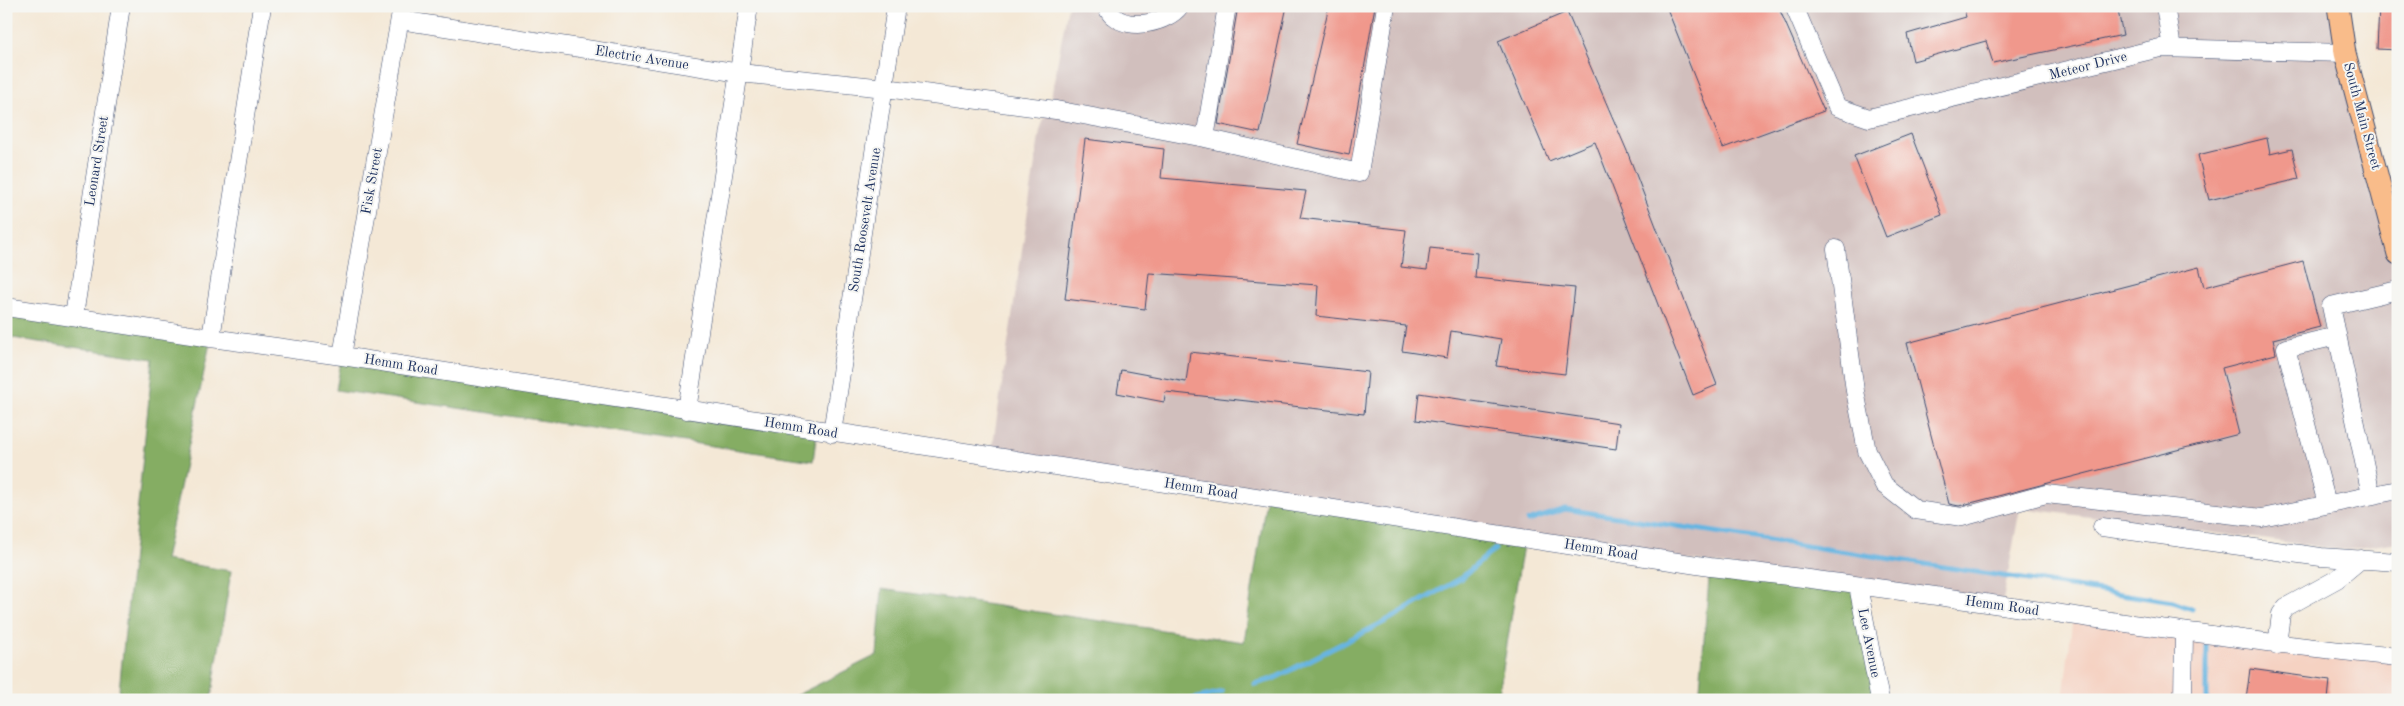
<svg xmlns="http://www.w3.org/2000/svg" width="2404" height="706" viewBox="0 0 2404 706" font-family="'Old Standard TT',serif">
  <rect width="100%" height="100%" fill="#f6f6f2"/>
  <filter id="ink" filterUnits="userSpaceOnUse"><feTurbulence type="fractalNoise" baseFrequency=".02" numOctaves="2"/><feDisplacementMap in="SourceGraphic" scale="10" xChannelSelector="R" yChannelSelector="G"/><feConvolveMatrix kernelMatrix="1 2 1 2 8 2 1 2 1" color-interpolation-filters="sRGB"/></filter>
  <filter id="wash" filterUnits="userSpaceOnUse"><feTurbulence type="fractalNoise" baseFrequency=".0096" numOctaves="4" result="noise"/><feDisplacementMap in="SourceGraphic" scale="20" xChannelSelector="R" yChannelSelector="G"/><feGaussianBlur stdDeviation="1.12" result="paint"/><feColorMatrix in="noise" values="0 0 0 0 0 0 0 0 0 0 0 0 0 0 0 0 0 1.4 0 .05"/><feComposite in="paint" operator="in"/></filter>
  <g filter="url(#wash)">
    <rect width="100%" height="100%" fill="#f4e8d6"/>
    <!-- built -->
    <path fill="#f5d2c2" d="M2073 616 2398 657V700H2063Z"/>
    <!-- industrial -->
    <path fill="#d1bfbd" d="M1068 6H2338L2398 254V542L2346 550 2020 508 2002 606 991 457 1040 130 1051 97Z"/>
    <!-- forest -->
    <path fill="#85ad63" stroke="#506e60" d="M6 307 211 338 165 560 231 571 211 700H118L153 359 6 337Z
      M342 356 817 431 813 461 336 390Z
      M1266 499 1524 539 1498 700H787L877 655 882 589 1244 642Z
      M1710 567 1858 586 1880 700H1699Z"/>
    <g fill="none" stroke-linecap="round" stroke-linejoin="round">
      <!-- stream -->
      <path stroke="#67b5e1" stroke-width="5" d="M1528 521 1565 509 2173 602 2192 609
        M2207 646V700
        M1255 684 1273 679 1384 622 1460 579 1495 549
        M903 700 967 692 1013 700
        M1190 700 1222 692"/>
    </g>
    <g id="blocks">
      <!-- building -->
      <path fill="#f0988c" d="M1238 6H1287L1260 133 1218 124Z
        M1329 6H1375L1349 155 1297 144Z
        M1666 6H1778L1824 111 1723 148Z
        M1963 6H2117L2123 35 1993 63 1986 41 1913 61 1907 34 1966 17Z
        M2379 6H2398V50L2377 49Z
        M1567 12 1627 151 1717 385 1693 395 1595 142 1549 161 1498 41Z
        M1911 134 1942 215 1886 237 1854 156Z
        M2267 138 2270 154 2292 149 2299 179 2209 200 2198 155Z
        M1085 139 1164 149 1161 178 1306 191 1300 218 1406 230 1401 267 1427 270 1430 248 1477 253 1475 278 1575 288 1565 374 1496 366 1501 339 1451 331 1447 358 1402 351 1406 326 1316 316 1318 285 1149 273 1145 309 1065 299Z
        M2303 261 2320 327 2273 339 2276 354 2222 368 2239 434 1959 506 1949 504 1907 343 2199 267 2204 287Z
        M1190 352 1368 372 1364 414 1166 392 1164 402 1117 393 1121 370 1186 382Z
        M1419 393 1619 423 1616 449 1416 420Z
        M2250 669 2330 680 2328 700H2246Z"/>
    </g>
  </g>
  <g filter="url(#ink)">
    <use href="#blocks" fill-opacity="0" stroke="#3c4b70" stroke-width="1"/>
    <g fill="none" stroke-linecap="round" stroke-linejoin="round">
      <!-- minor casing -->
      <g stroke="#3c4b70" stroke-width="19">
        <path id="minor" d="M1106 6C1108 9 1110 14 1113 16 1130 31 1167 23 1180 6
          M1794 6 1837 107 1869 118 2160 48 2345 53
          M2165 6 2172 48
          M400 20 740 73 885 88 1056 110 1205 138 1227 6
          M1205 138 1359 173 1386 6
          M1836 249 1855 391 1867 451 1884 485 1916 510 1962 517 2046 494 2262 518 2398 490
          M6 307 211 338 342 356 1710 567C1940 592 2167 634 2398 657
          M74 316 121 6
          M211 338 262 6
          M342 356 402 6
          M687 410 749 6
          M832 433 896 6
          M2371 495 2331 306 2398 290
          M2327 504 2286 348 2337 336
          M2102 527 2321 557 2398 562
          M1858 586 1880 700
          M2277 645 2281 614 2286 607 2337 579 2361 559
          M2183 700 2184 632"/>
      </g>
      <!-- major casing -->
      <g stroke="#3c4b70" stroke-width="23">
        <path id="major" d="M2338 6 2345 53 2398 254"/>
      </g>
      <!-- minor -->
      <use href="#minor" stroke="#fff" stroke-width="18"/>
      <!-- major -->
      <use href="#major" stroke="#f9bc8a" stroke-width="21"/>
    </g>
  </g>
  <g text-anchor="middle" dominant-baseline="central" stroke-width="4" stroke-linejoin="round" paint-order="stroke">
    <!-- street labels -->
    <g font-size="14" fill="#1b2f5e" stroke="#f6f6f2">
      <text transform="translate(642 58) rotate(9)">Electric Avenue</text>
      <text transform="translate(2088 66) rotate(-14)">Meteor Drive</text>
      <text transform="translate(2362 116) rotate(75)">South Main Street</text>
      <text transform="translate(97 161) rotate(-81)">Leonard Street</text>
      <text transform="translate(372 181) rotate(-80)">Fisk Street</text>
      <text transform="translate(865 220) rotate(-81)">South Roosevelt Avenue</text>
      <text transform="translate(401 365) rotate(9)">Hemm Road</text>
      <text transform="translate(801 428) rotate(9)">Hemm Road</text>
      <text transform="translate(1201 489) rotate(9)">Hemm Road</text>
      <text transform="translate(1601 550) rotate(9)">Hemm Road</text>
      <text transform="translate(2002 606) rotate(8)">Hemm Road</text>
      <text transform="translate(1869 643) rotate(79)">Lee Avenue</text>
    </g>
  </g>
  <!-- margin -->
  <rect width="2404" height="706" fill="none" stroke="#f6f6f2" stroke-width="25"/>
</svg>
